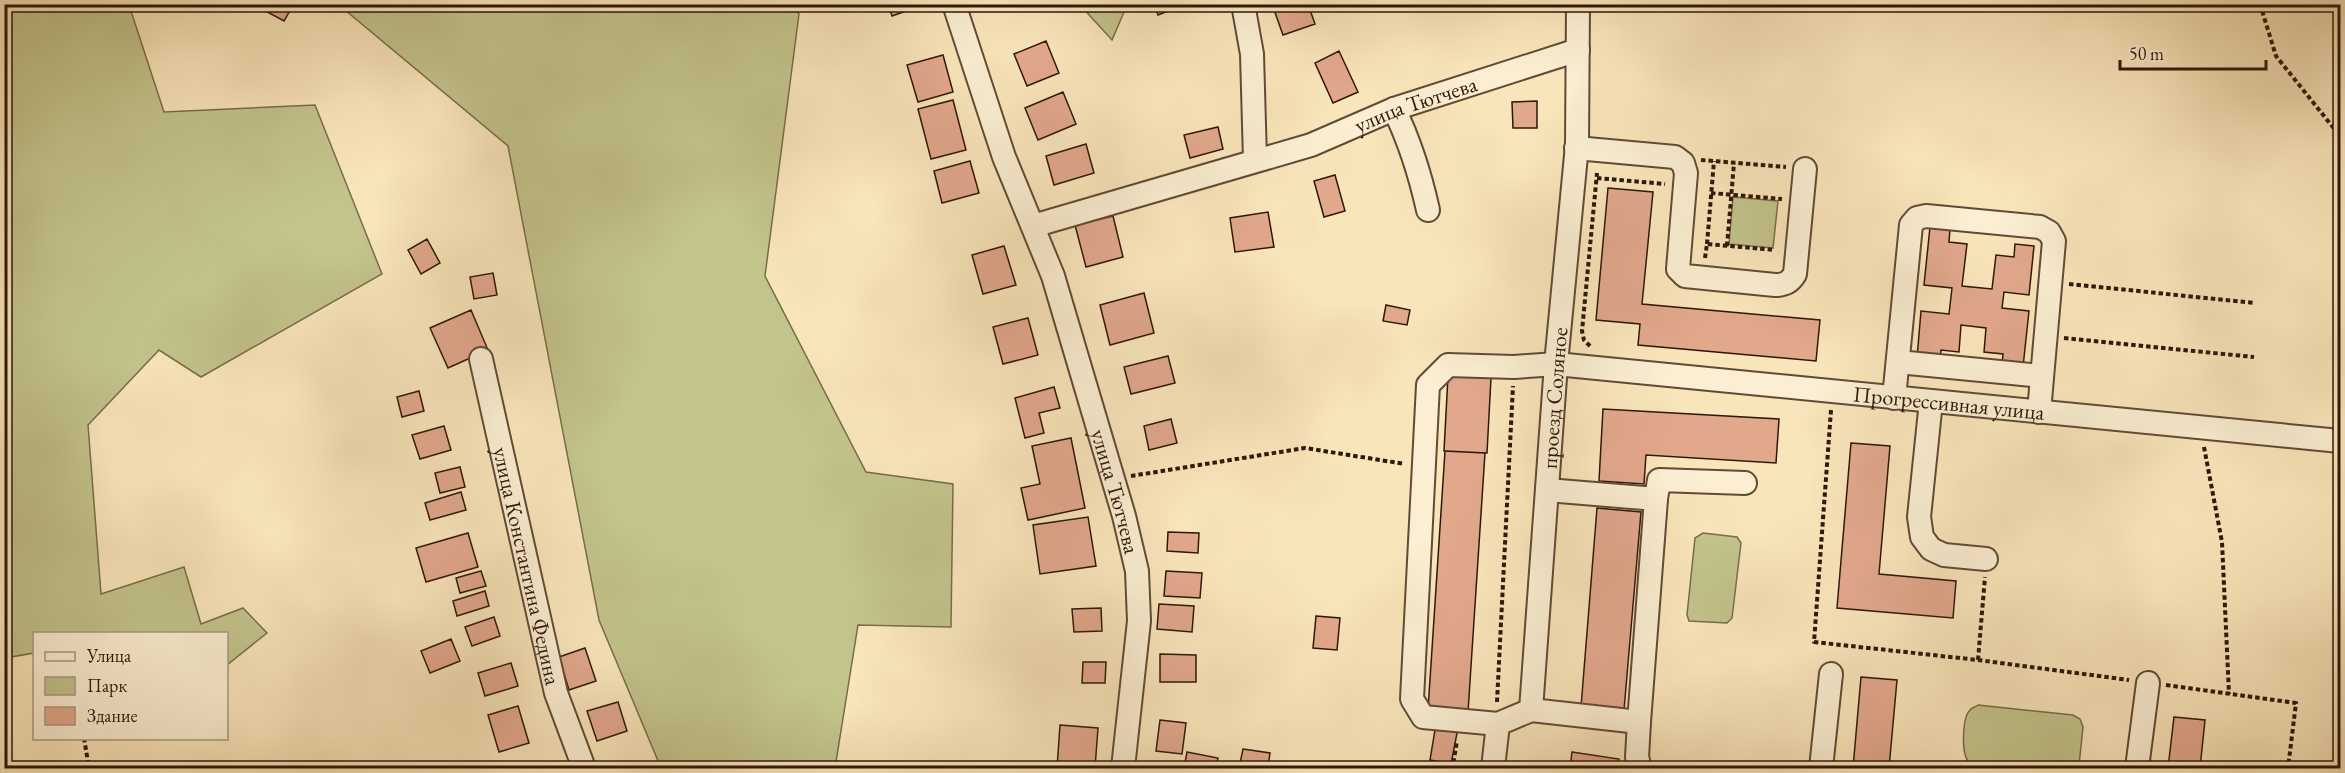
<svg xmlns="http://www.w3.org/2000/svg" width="2345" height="773" viewBox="0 0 2345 773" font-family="'EB Garamond',serif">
  <rect width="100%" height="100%" fill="#f9e5ba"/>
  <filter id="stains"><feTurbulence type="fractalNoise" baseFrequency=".00333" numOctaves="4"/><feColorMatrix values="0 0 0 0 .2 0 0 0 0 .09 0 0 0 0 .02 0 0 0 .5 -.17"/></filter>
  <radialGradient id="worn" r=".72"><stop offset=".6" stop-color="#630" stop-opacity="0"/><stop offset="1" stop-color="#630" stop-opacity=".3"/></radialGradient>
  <!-- green -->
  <path fill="#c3c38c" stroke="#786d4a" stroke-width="1.5" d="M5 4 129 5 164 112 315 105 382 274 201 377 159 350 88 425 101 594 184 567 201 624 243 608 267 633 227 665 226 634H34V653L5 658Z
    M790 5 799 14 765 276 866 472 953 484 951 627 858 625 835 768H661L599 620 508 146 339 5Z
    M1080 5H1127L1112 40Z
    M1733 197 1778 201 1773 248 1729 244Z
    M1703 533 1737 537 1741 543 1732 618 1727 623 1689 621 1687 615 1695 538Z
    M1978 705 2073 715 2080 719 2083 727 2079 765 2076 768H2033L1969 762C1961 755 1962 718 1970 710 1971 708 1976 707 1978 705Z"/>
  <!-- building -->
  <path fill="#e2a88c" stroke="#2e1709" stroke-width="1.5" d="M259 4H287L292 7 284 21 258 7Z
    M888 4H926L892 16Z
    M1154 4H1186L1158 15Z
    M1272 4H1308L1315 24 1283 35Z
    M1046 41 1059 73 1027 86 1014 54Z
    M1339 51 1358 92 1333 103 1315 63Z
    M943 55 953 92 918 102 907 65Z
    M1063 92 1076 124 1038 140 1025 108Z
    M953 100 966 150 931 159 918 109Z
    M1537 101V128H1513L1512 102Z
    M1218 127 1223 149 1190 158 1184 135Z
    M1086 144 1094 173 1054 185 1046 156Z
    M970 161 979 193 942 203 934 171Z
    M1335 175 1345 211 1324 217 1314 181Z
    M1608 188 1653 192 1642 304 1820 320 1816 361 1638 345 1640 324 1596 320Z
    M1268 212 1274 247 1235 252 1230 218Z
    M1113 216 1123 257 1086 267 1075 225Z
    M1930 227 1950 229 1949 242 1967 244 1962 286 1992 289 1996 255 2014 257 2015 244 2034 246 2029 295 2004 292 2002 308 2029 311 2023 367 2002 365 2003 354 1984 352 1986 328 1961 325 1959 352 1941 350 1940 360 1917 358 1921 311 1949 314 1952 288 1924 285Z
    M427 239 440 263 421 274 408 250Z
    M1004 246 1016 285 983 294 972 255Z
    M493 273 497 295 474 299 470 277Z
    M1144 293 1154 333 1110 345 1100 305Z
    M1386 305 1410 310 1407 325 1383 321Z
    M471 310 488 350 448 368 430 328Z
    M1028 318 1038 355 1003 364 993 327Z
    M1168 356 1175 383 1131 394 1124 367Z
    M1448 376 1491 378 1487 453 1444 451Z
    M1054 387 1060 408 1039 413 1044 433 1025 438 1015 398Z
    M419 391 424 411 402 417 397 397Z
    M1603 409 1779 419 1776 463 1646 455 1644 484 1599 481Z
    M1171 419 1177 443 1149 450 1144 426Z
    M444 426 451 450 420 459 412 435Z
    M1071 438 1085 508 1028 520 1021 488 1040 484 1032 446Z
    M1851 443 1890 446 1879 574 1956 581 1953 618 1837 608Z
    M1445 451 1485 453 1468 712 1428 710Z
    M460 467 465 487 440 493 435 473Z
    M461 492 466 510 430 520 425 503Z
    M1597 508 1641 512 1624 710 1581 707Z
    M1088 517 1096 566 1040 574 1033 525Z
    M1168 532 1199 533 1198 553 1167 551Z
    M468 533 478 567 426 582 416 548Z
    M481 571 486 586 460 593 456 578Z
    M1166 571 1202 573 1200 598 1164 596Z
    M485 591 489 606 457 616 453 601Z
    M1159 604 1194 606 1192 632 1157 629Z
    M1101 608 1102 631 1074 632 1072 609Z
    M1316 616 1340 618 1337 650 1313 648Z
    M494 617 500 636 472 646 465 627Z
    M451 639 460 661 430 673 421 651Z
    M585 648 596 681 569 690 559 657Z
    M1160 654 1196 655V682H1160Z
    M1083 662H1106L1105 683H1082Z
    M511 663 518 686 485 696 478 673Z
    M1861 677 1897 680 1889 768H1853Z
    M618 702 627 731 597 741 587 711Z
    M518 706 529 743 499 752 488 715Z
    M2174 717 2205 720 2200 768H2168Z
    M1160 720 1186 723 1182 754 1156 751Z
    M1436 724 1458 728 1451 764 1430 760Z
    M1060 725 1098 728 1095 768H1057Z
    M1243 749 1270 753 1268 768H1239Z
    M1187 752 1218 758 1216 768H1184Z
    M1572 752 1619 759 1617 768H1570Z"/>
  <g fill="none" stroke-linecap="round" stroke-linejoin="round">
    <!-- minor casing -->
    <g stroke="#614a35" stroke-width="26">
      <g id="minor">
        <path id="s1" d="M954 4 1004 157 1053 276 1124 516 1137 571 1139 621 1123 768"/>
        <path d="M1243 4 1252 54 1255 160"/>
        <path d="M1394 109C1410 142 1420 174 1428 210"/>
        <path d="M1576 148 1675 157 1683 163 1686 173 1678 269 1685 276 1775 285C1785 285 1790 282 1795 274L1805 169"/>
        <path id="s2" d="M1033 226 1311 145 1394 109 1578 50"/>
        <path id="s3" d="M481 359 556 693 584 768"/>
        <path d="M1898 362 2042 376"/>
        <path d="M1894 398 1911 225 1917 218 1926 216 2040 227 2049 232 2054 241 2039 412"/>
        <path d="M1931 401 1919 517 1922 537 1931 549 1944 555 1986 559"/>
        <path d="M1547 490 1656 499 1659 480 1745 483"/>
        <path d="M1531 710 1639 722 1656 499"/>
        <path d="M1639 722 1637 757 1640 768"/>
        <path id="s4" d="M1498 724 1423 717 1412 699 1428 385 1448 365 1514 367 1556 364 2340 441"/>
        <path id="s5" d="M1493 768 1498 724 1531 710 1556 364 1577 145 1578 4"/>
        <path d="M1821 768 1831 674"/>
        <path d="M2137 768 2148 683"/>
      </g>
    </g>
    <!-- path -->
    <path stroke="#2e1709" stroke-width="4" stroke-dasharray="4.5 3" stroke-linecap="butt" d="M2260 4 2276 56 2340 136
      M1701 160 1786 167
      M1597 178 1665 184
      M1711 193 1782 199
      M1707 244 1714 161
      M1727 246 1734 163
      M1705 258 1707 244 1775 250
      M2069 284 2255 303
      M2064 338 2254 357
      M1590 346 1584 340 1582 331 1597 173
      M1831 410 1814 642 1978 660 2129 680
      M2204 447 2222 542 2229 694
      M1131 476 1305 448 1405 464
      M1978 660 1985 577
      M2166 685 2296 703 2288 768
      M1497 702 1513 386
      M84 738 89 768
      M1457 768 1453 765 1457 741"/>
    <!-- minor -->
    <use href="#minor" stroke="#fbeed2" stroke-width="22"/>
  </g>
  <g text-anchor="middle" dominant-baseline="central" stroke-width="6" stroke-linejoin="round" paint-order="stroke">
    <!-- street labels -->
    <g font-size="22" fill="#2e1709" stroke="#fbeed2">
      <text stroke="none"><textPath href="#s2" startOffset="402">улица Тютчева</textPath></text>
      <text stroke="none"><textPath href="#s5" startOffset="393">проезд Соляное</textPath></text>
      <text stroke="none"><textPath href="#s4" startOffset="942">Прогрессивная улица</textPath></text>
      <text stroke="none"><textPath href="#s1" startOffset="514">улица Тютчева</textPath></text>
      <text stroke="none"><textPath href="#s3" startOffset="212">улица Константина Федина</textPath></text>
    </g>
  </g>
  <!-- margin -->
  <rect width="2345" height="773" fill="none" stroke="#f9e5ba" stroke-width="24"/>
  <rect x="6" y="6" width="2333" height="761" fill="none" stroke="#2e1709" stroke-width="3"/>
  <rect x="12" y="12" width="2321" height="749" fill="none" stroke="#2e1709" stroke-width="1.5"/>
  <!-- legend -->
  <rect x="33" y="632" width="195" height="108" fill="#fbeed2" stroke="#a99882" stroke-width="1.5"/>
  <rect x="45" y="652" width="30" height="9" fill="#fbeed2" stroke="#a99882" stroke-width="1.5"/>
  <text x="87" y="662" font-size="18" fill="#2e1709">Улица</text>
  <rect x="45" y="677" width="30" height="18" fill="#c3c38c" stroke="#a99882" stroke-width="1.5"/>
  <text x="87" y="692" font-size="18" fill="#2e1709">Парк</text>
  <rect x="45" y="707" width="30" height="18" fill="#e2a88c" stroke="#a99882" stroke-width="1.5"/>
  <text x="87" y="722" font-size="18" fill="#2e1709">Здание</text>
  <!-- scale -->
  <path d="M2120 60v9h146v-9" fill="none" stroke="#2e1709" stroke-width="3"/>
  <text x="2129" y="60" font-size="18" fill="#2e1709" stroke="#fbeed2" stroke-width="4.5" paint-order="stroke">50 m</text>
  <rect width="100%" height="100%" filter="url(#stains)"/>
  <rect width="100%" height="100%" fill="url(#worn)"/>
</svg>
